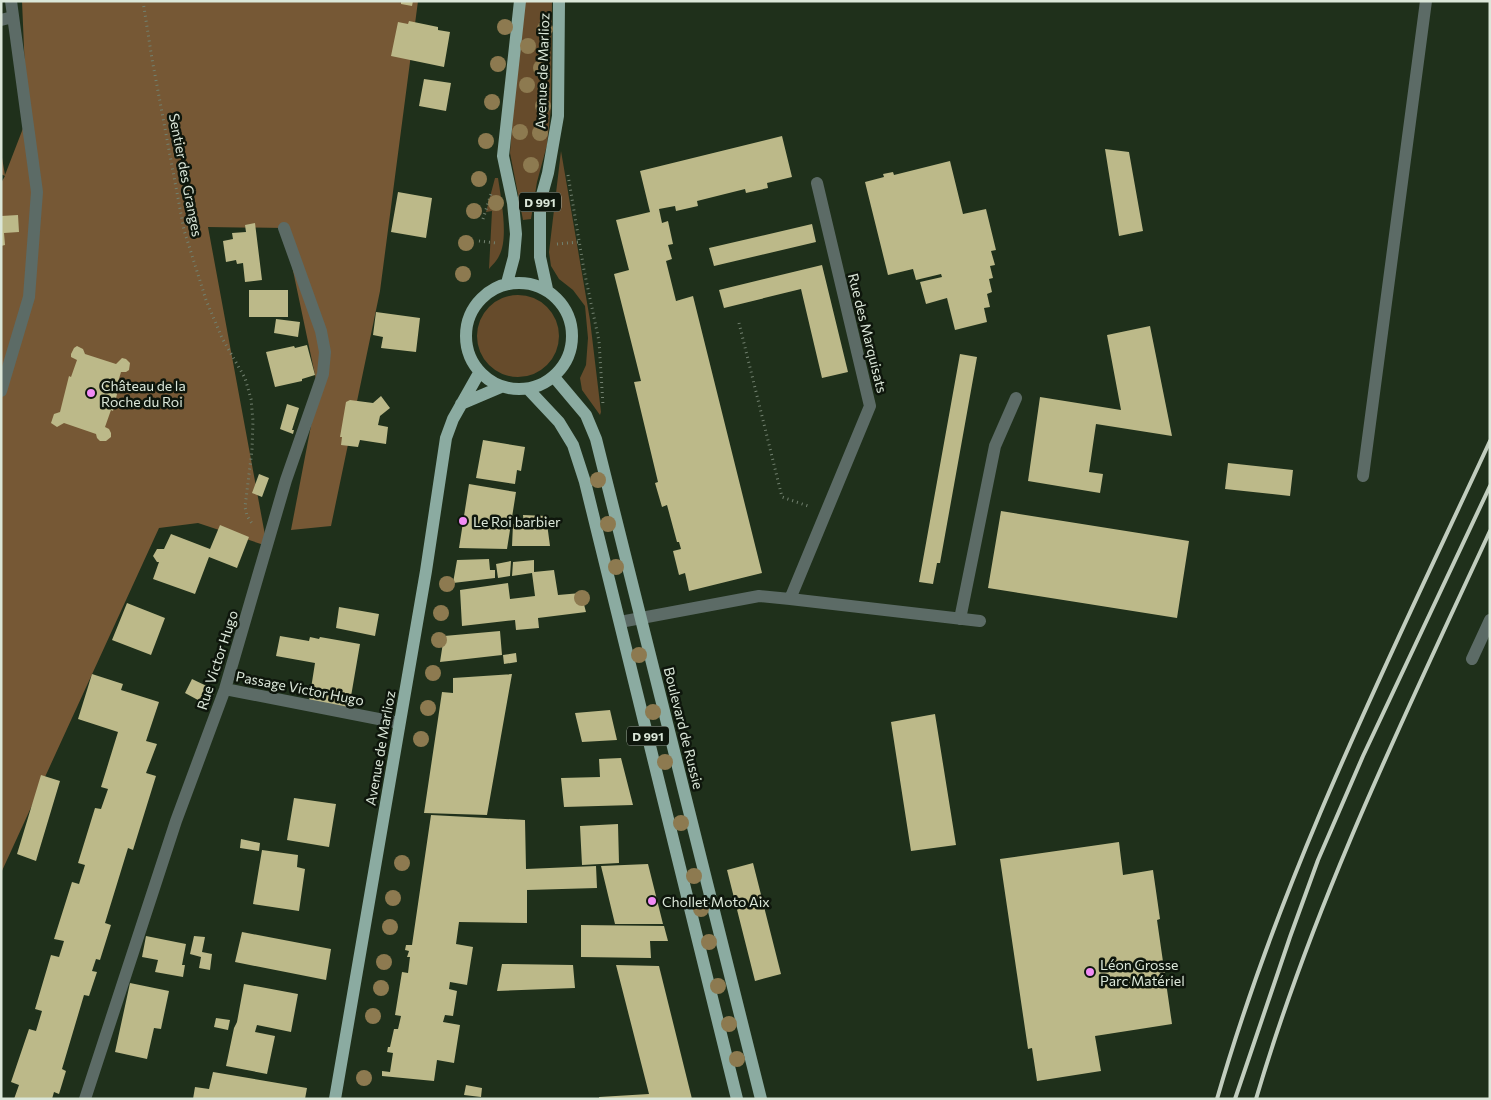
<svg xmlns="http://www.w3.org/2000/svg" width="1491" height="1100" viewBox="0 0 1491 1100" font-family="Commissioner,sans-serif">
  <rect width="100%" height="100%" fill="#1f301b"/>
  <!-- green -->
  <path fill="#664b2b" d="M521 1H552L551 108 547 145 537 182 531 219 523 220 510 153Z
    M561 151 590 320 601 412 600 415 582 390 580 378 586 365 588 338 585 306 573 290 559 279 551 266 549 252Z
    M495 178H498C501 198 509 239 499 256 497 261 492 265 489 269L492 211 486 212Z
    M477 336a41 41 0 1 1 82 0a41 41 0 1 1-82 0Z"/>
  <!-- forest -->
  <path fill="#765835" d="M22 1H418L380 291 331 526 291 530 318 389 284 228 208 227 267 546 198 523 159 528 1 873V183L5 176 1 174V152L5 175 27 118Z"/>
  <!-- building -->
  <path fill="#bcb989" d="M401 1H413L412 6 401 4Z
    M409 21 438 27V30L450 32 444 67 391 56 398 22 408 24Z
    M424 79 451 83 446 111 419 106Z
    M782 136 792 177 767 183 768 188 746 193 745 189 697 201 698 206 676 211 675 206 659 209 662 223 668 221 673 244 668 245 672 259 666 261 676 301 693 296 762 573 689 591 685 573 679 575 673 551 681 549 679 542H677L667 505 662 507 655 483 658 482 634 382 641 381 614 274 629 270 616 220 650 212 640 171Z
    M1105 149 1129 152 1143 231 1119 236Z
    M950 161 963 214 986 209 996 250 991 251 995 265 990 266 993 278 989 279 992 292 987 294 990 307 984 308 987 322 955 330 947 298 926 304 920 282 942 277 941 274 916 280 913 269 888 275 865 182 884 177 883 174 893 172 894 175Z
    M398 192 432 198 426 238 391 232Z
    M18 215 19 232 4 233 5 245 1 246V216Z
    M255 223 262 280 245 282 243 263 237 264 236 260 226 262 223 241 233 239 232 233 246 232 245 225Z
    M812 224 816 242 714 266 709 248Z
    M822 265 848 372 822 378 801 289 724 308 719 290Z
    M249 290H288V317H249Z
    M376 312 420 318 416 352 381 348 383 337 373 335Z
    M276 319 300 322 298 337 274 333Z
    M1150 326 1172 436 1096 424 1089 472 1103 474 1100 493 1028 481 1040 397 1121 410 1107 335Z
    M307 345 315 375 302 379V381L275 387 266 352 294 346 295 348Z
    M77 346 83 349 85 354 116 364 122 358 126 359 130 363 129 370 126 372H121L116 389 118 390 113 411 111 410 105 427 109 429 111 433V437L106 441H100L97 438 96 434 64 423 57 427 51 423 54 414 60 412 69 376 71 377 77 360 71 357V354L74 348Z
    M960 354 977 357 940 563H937L933 584 919 582Z
    M381 396 390 408 380 416 378 425 388 427 386 444 360 440 358 447 341 445 342 437H340L346 402 350 400 373 403Z
    M287 404 299 408 292 430H294L293 434 280 429Z
    M483 440 525 447 521 471 517 470 515 484 476 478Z
    M1228 463 1293 470 1290 496 1225 489Z
    M259 474 269 478 262 497 252 493Z
    M469 484 516 492 507 549 459 548Z
    M1001 511 1189 541 1177 618 988 588Z
    M523 515 546 516 550 546H512L513 524 524 525Z
    M220 525 249 537 237 568 209 557 195 594 153 579 159 562H157L153 556 157 549H164L171 534 210 549Z
    M489 559 490 570H495V578L453 583 457 560Z
    M534 560V572L554 570 558 595 581 593 586 612 538 618 539 628 516 630 515 620 462 626 460 590 508 583 510 599 535 596 532 573 512 576 513 562Z
    M511 561 510 576 498 578 496 564Z
    M127 603 165 618 151 655 112 640Z
    M339 607 379 614 375 636 336 628Z
    M500 631 502 655 440 662 444 636Z
    M280 636 309 641 310 637 319 639 320 637 360 644 349 708 309 701 315 663 276 656Z
    M516 653 517 662 504 664 503 655Z
    M92 674 123 684 121 690 159 702 146 741 157 744 146 773 156 776 133 850 128 848 105 923 111 925 100 960 96 959 92 971 97 972 89 996 84 995 62 1069 66 1071 59 1094 54 1092 52 1099H14L19 1085 11 1082 29 1029 36 1031 42 1011 35 1009 51 955 59 957 64 941 54 939 72 882 79 884 85 865 78 863 95 808 101 809 108 789 101 787 118 732 78 719Z
    M512 674 487 815 424 813 442 692 453 693V678Z
    M192 679 215 690 209 706 185 693Z
    M610 710 617 740 582 742 575 713Z
    M935 714 956 845 911 851 891 722Z
    M621 758 633 805 564 807 561 778 600 777 599 759Z
    M41 775 60 781 36 861 17 854Z
    M294 798 336 804 329 847 287 840Z
    M431 815 525 820 526 869 596 866 597 888 527 890V923L459 922 456 944 473 947 467 985 450 982 449 989 457 991 453 1016 445 1015 443 1022 460 1025 454 1063 437 1060 434 1081 382 1076V1071L390 1072 393 1053 387 1052 388 1047H390L394 1029H398L401 1016 395 1015 402 972 408 973 410 957H407L409 951 405 950 406 945H412Z
    M618 824 619 863 582 865 580 826Z
    M241 839 260 843 259 851 240 848Z
    M1119 842 1123 875 1153 870 1160 919 1157 920 1172 1024 1095 1036 1101 1071 1037 1081 1032 1048 1028 1049 1000 859Z
    M262 850 298 855 297 867 305 869 299 911 253 904Z
    M753 863 781 974 755 981 727 870Z
    M648 864 663 924H615L601 866Z
    M581 925 664 926 668 941H650L651 958 581 957Z
    M242 932 331 949 326 980 235 962Z
    M146 936 186 944 182 965H185L183 977 155 972 158 960 142 957Z
    M194 936 205 937 202 952 212 954 210 970 199 968 201 957 190 954Z
    M502 964 573 965 575 988 497 991Z
    M616 965 659 966 692 1099H599V1097L649 1094Z
    M130 983 169 991 161 1029 154 1028 147 1059 115 1052Z
    M244 984 298 994 291 1032 257 1025 255 1032 275 1036 267 1074 226 1066 234 1028 237 1022Z
    M216 1018 230 1020 228 1030 214 1027Z
    M213 1072 307 1088 305 1099H193L195 1087 209 1089Z
    M466 1085 482 1088 481 1097 464 1095Z"/>
  <g fill="none" stroke-linecap="round" stroke-linejoin="round">
    <!-- path -->
    <path stroke="#72816f" stroke-width="3" stroke-dasharray="1 4" stroke-linecap="butt" d="M143 1 152 59 184 230 206 300 222 338 245 378 251 399 253 421 252 450 245 507 247 516 253 525
      M568 175 584 270 599 341 603 405
      M483 219 491 194
      M479 241 496 243
      M557 244 579 242
      M739 323 782 497 808 506"/>
    <!-- minor -->
    <path stroke="#5c6b66" stroke-width="12" d="M1 20 13 17
      M1 391 29 297 37 192 11 1
      M1363 476 1426 1
      M790 599 980 621
      M960 619 995 446 1016 398
      M620 622 759 596 790 599 870 406 817 183
      M1472 659 1490 620
      M225 689 399 723
      M85 1099 176 821 225 689 286 480 323 374 325 352 321 331 284 228"/>
    <!-- major -->
    <path stroke="#8baba1" stroke-width="12" d="M466 336a53 53 0 1 1 106 0a53 53 0 1 1-106 0Z
      M507 283 514 257 516 234 513 203 503 156 520 1
      M547 289 540 257V202L548 173 558 116 559 1
      M554 377 586 415 596 439 761 1099
      M528 389 559 422 573 445 585 482 737 1099
      M461 404 501 387
      M335 1099 426 571 446 438 453 419 479 373"/>
    <!-- rail -->
    <path stroke="#c1cdbe" stroke-width="4" d="M1217 1099C1283 870 1390 657 1490 441
      M1235 1099 1290 937 1318 860 1363 756 1490 486
      M1256 1099C1314 902 1404 717 1490 531"/>
  </g>
  <!-- trees -->
  <g fill="#8d7a50">
    <circle cx="505" cy="27" r="8"/>
    <circle cx="545" cy="29" r="8"/>
    <circle cx="528" cy="46" r="8"/>
    <circle cx="498" cy="64" r="8"/>
    <circle cx="541" cy="68" r="8"/>
    <circle cx="527" cy="85" r="8"/>
    <circle cx="492" cy="102" r="8"/>
    <circle cx="543" cy="106" r="8"/>
    <circle cx="520" cy="132" r="8"/>
    <circle cx="540" cy="133" r="8"/>
    <circle cx="486" cy="141" r="8"/>
    <circle cx="531" cy="165" r="8"/>
    <circle cx="479" cy="179" r="8"/>
    <circle cx="496" cy="203" r="8"/>
    <circle cx="474" cy="211" r="8"/>
    <circle cx="466" cy="243" r="8"/>
    <circle cx="463" cy="274" r="8"/>
    <circle cx="598" cy="480" r="8"/>
    <circle cx="608" cy="524" r="8"/>
    <circle cx="616" cy="567" r="8"/>
    <circle cx="447" cy="584" r="8"/>
    <circle cx="582" cy="598" r="8"/>
    <circle cx="441" cy="613" r="8"/>
    <circle cx="439" cy="640" r="8"/>
    <circle cx="639" cy="655" r="8"/>
    <circle cx="433" cy="673" r="8"/>
    <circle cx="428" cy="708" r="8"/>
    <circle cx="653" cy="712" r="8"/>
    <circle cx="421" cy="739" r="8"/>
    <circle cx="665" cy="762" r="8"/>
    <circle cx="681" cy="823" r="8"/>
    <circle cx="402" cy="863" r="8"/>
    <circle cx="694" cy="876" r="8"/>
    <circle cx="393" cy="898" r="8"/>
    <circle cx="701" cy="909" r="8"/>
    <circle cx="390" cy="927" r="8"/>
    <circle cx="709" cy="942" r="8"/>
    <circle cx="384" cy="962" r="8"/>
    <circle cx="718" cy="986" r="8"/>
    <circle cx="381" cy="988" r="8"/>
    <circle cx="373" cy="1016" r="8"/>
    <circle cx="729" cy="1024" r="8"/>
    <circle cx="737" cy="1059" r="8"/>
    <circle cx="364" cy="1078" r="8"/>
  </g>
  <!-- markers -->
  <g fill="#f18bf5" stroke="#0e160c" stroke-width="2">
    <circle cx="91" cy="393" r="5"/>
    <circle cx="463" cy="521" r="5"/>
    <circle cx="652" cy="901" r="5"/>
    <circle cx="1090" cy="972" r="5"/>
  </g>
  <g text-anchor="middle" dominant-baseline="central" stroke-width="5" stroke-linejoin="round" paint-order="stroke">
    <!-- shield labels -->
    <g fill="#0e160c" stroke="#9ea89c" stroke-width="1">
      <rect x="519" y="192.5" width="42" height="19" rx="4"/>
      <rect x="627" y="726.5" width="42" height="19" rx="4"/>
    </g>
    <g font-size="12" font-weight="bold" fill="#dbe7d9">
      <text x="540" y="202">D 991</text>
      <text x="648" y="736">D 991</text>
    </g>
    <!-- street labels -->
    <g font-size="14" fill="#dbe7d9" stroke="#0e160c">
      <text transform="translate(542 71) rotate(-88)">Avenue de Marlioz</text>
      <text transform="translate(186 175) rotate(79)">Sentier des Granges</text>
      <text transform="translate(868 333) rotate(76)">Rue des Marquisats</text>
      <text transform="translate(217 660) rotate(-72)">Rue Victor Hugo</text>
      <text transform="translate(300 688) rotate(11)">Passage Victor Hugo</text>
      <text transform="translate(684 728) rotate(76)">Boulevard de Russie</text>
      <text transform="translate(380 748) rotate(-80)">Avenue de Marlioz</text>
    </g>
    <!-- poi labels -->
    <g font-size="14" fill="#dbe7d9" stroke="#0e160c" text-anchor="start">
      <text x="101" y="385">Château de la<tspan x="101" dy="16">Roche du Roi</tspan></text>
      <text x="473" y="521">Le Roi barbier</text>
      <text x="662" y="901">Chollet Moto Aix</text>
      <text x="1100" y="964">Léon Grosse<tspan x="1100" dy="16">Parc Matériel</tspan></text>
    </g>
  </g>
  <!-- border -->
  <rect width="1491" height="1100" fill="none" stroke="#dbe7d9" stroke-width="5"/>
</svg>
